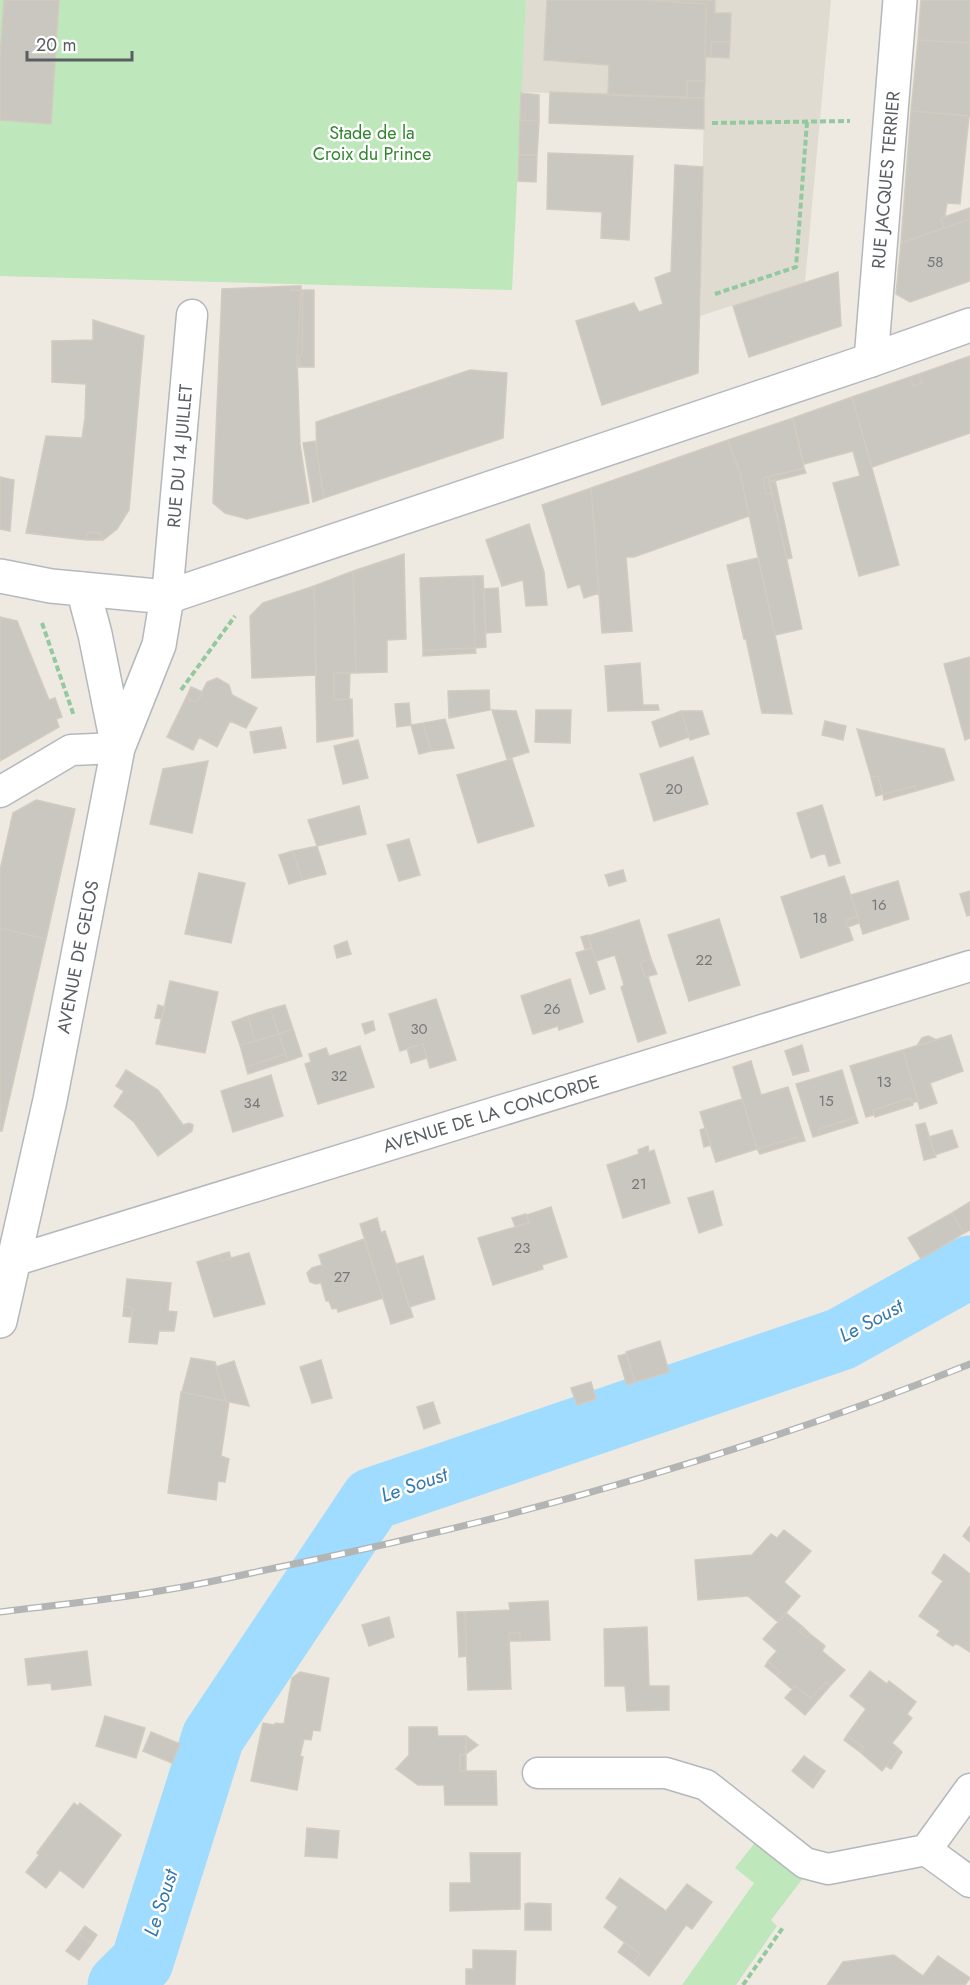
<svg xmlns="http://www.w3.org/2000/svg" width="970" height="1985" viewBox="0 0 970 1985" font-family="Jost,sans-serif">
  <rect width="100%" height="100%" fill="#eeeae1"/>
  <!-- education -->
  <path fill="#e0dbd1" d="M526 0H831L805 282 700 316 704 98 521 92Z"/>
  <!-- green -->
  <path fill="#bee7bb" d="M0 0H526L512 290 0 276Z
    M757 1840 804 1877 771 1920 777 1926 736 1985H682L754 1883 735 1868Z"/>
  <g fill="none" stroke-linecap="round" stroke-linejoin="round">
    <!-- river -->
    <path stroke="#9fdcff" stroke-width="63" d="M119 1985 142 1962 213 1737 372 1499 841 1339 970 1267"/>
  </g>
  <!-- building -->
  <path fill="#cac6c0" stroke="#d2cbbf" stroke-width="1.5" d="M4 0H59L51 124 0 120V58Z
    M547 0H643L706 4 705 81H687V98L608 95 609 65 544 60Z
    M643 0H715V13H731L730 42H711V57H705L706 4Z
    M921 0H970V43L918 40Z
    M918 40 970 43V116L911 111Z
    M711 42H730L729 58 711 57Z
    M687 81H705L704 98H687Z
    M550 92 704 98V129L549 123Z
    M521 93 539 95V121L520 120Z
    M911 111 969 116 960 204 947 203 945 216 941 218 944 228 901 243Z
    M520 120 539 121 537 155H519Z
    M548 153 633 156 629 240 601 238 602 212 547 209Z
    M519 155H537L536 182 518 181Z
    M675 165 703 167 698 373 602 405 576 321 634 303 639 312 663 304 655 278 671 272Z
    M970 208V219L944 228 941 218Z
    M970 219V281L910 302 896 294 901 243Z
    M838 272 841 326 749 357 733 306Z
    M292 286V290H301L297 359 300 444 309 503 247 519 225 513 213 503 222 289Z
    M292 286H301V290H292Z
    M301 290H303L302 355 299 356 300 367H297V359Z
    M303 290H314V367H300L299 356 302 355Z
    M93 320 144 336 129 510 117 529 103 540 100 533 88 532 86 540 26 533 46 436 82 438 85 418 86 384 52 382V341L93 340Z
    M970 356V433L872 467 852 397 910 377 913 386 922 383 919 374Z
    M470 370 507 373 503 438 324 498 317 455 316 422Z
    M919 374 922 383 913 386 910 377Z
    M852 397 899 565 859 576 833 483 860 476 853 451 804 464 793 418Z
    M793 418 804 468 763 478 766 494 772 493 802 629 775 635 740 473 728 440Z
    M728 440 740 473 749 516 634 557H626L632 631 602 633 591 488Z
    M316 441 317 455 324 498 313 502 303 443Z
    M804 468 806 473 769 482 768 477Z
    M0 477 14 480 10 531 0 529Z
    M768 477 772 493 766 494 763 478Z
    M775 480 792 558 787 559 769 482Z
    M591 488 599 593 584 598 580 584 568 588 542 505Z
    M529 524 544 572 547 605 526 606 523 580 502 586 486 540Z
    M88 532 100 533 103 540H86Z
    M404 554 406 639 387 640V672L356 673 353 571Z
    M758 558 775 635 792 714 762 713 746 639H744L727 565Z
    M353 571 356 673H334V700L352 699 353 736 317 742 314 586Z
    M473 576 475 648 423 650 420 578Z
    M473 576H483L486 647 475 648Z
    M314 586 316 675 252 678 250 616 263 603Z
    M498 588 501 632 486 633 484 589Z
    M0 617 17 621 49 700 55 698 62 717 56 719 59 727 0 761Z
    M475 648 476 653 423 656V650Z
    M970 657V738L965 740 944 664Z
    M640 663 643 705H658L659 710 608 711 605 666Z
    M334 673H350L349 699 334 700Z
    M217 678 229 685 232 695 257 708 246 728 230 721 217 747 199 737 193 750 167 737 186 698 197 702 207 682Z
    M191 687 203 692 197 702 186 698Z
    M489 690 490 710 449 718 448 691Z
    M409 703 411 725 397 727 395 704Z
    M492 710 516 711 529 752 507 759Z
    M536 710H571L570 743 535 742Z
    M681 711H702L709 734 690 740Z
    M681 711 689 737 660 747 652 722Z
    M445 719 454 748 431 751 423 723Z
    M825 721 846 726 843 740 822 735Z
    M423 723 431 751 419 754 411 725Z
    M281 727 286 748 254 753 250 732Z
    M857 729 944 749 954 780 916 791 915 786 883 794 878 776 871 777Z
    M358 740 368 778 343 784 334 746Z
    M693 757 708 804 654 821 640 774Z
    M512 759 534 826 478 843 457 775Z
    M208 761 192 833 150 824 163 769Z
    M878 776 883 794 876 796 871 777Z
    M915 786 916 791 884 800 883 794Z
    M36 800 75 809 46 939 0 928V870L13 813Z
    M822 805 840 863 829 866 825 853 811 858 797 813Z
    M359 806 366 834 317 846 308 820Z
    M409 839 420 875 399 881 387 845Z
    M317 846 326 874 302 880 293 851Z
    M293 851 302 880 289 884 279 855Z
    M623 870 626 881 609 886 605 875Z
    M199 873 245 883 231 943 185 934Z
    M844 876 858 916 846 920 853 940 801 958 781 897Z
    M898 881 909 919 863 934 851 895Z
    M970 891V915L967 916 960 894Z
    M858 916 859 923 848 927 846 920Z
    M719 919 740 985 689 1001 668 935Z
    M639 920 651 959 640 962 645 977H648L666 1033 638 1042 621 987 624 985 615 955 596 961 588 936Z
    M0 928 46 939 2 1131H0Z
    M588 935 592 948 585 949 581 937Z
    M347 941 351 954 337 958 334 946Z
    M592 948 605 989 590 994 576 953Z
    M651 959 657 974 645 977 640 962Z
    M570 979 583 1022 559 1030 558 1026 533 1034 521 996Z
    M170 981 218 992 205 1053 156 1044Z
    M436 999 456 1060 430 1068 423 1044 400 1051 389 1014Z
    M158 1005 165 1007 162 1019 155 1018Z
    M285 1005 293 1029 279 1034 270 1009Z
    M270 1009 279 1034 255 1041 248 1016Z
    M248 1016 255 1041 240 1045 232 1022Z
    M373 1021 375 1030 365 1034 362 1024Z
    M293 1029 302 1056 288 1061 279 1034Z
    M279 1034 285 1054 246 1067 240 1045Z
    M951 1035 963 1071 930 1083 937 1103 920 1109 903 1050Z
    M928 1036 937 1040 917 1046 922 1038Z
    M423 1044 427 1058 411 1063 407 1048Z
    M802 1045 809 1071 793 1075 785 1051Z
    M360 1046 374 1087 318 1104 305 1064 311 1062 309 1054 326 1048 329 1056Z
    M903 1050 918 1101 912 1103 911 1098 873 1110 874 1115 866 1117 850 1066Z
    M285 1054 288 1061 248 1074 246 1067Z
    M751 1061 761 1095 788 1087 805 1141 799 1142 797 1137 757 1149 733 1067Z
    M126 1070 158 1090 183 1125 189 1123 193 1125 192 1131 158 1156 134 1122 114 1106 124 1091 116 1086Z
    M842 1070 856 1117 819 1129 820 1135 813 1137 796 1084Z
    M271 1075 283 1116 233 1132 221 1091Z
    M911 1098 913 1105 875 1117 873 1110Z
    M742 1099 757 1149 716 1162 700 1112Z
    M856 1117 858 1123 820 1135 819 1129Z
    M925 1123 936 1157 924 1160 916 1125Z
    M706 1128 711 1145 704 1147 700 1130Z
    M952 1130 958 1147 935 1155 929 1137Z
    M797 1137 799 1142 760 1154 757 1149Z
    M648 1146 649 1152 654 1150 670 1203 623 1218 607 1165 639 1154 638 1150Z
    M713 1191 722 1225 699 1233 688 1198Z
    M970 1202V1230L964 1233 952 1213Z
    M551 1207 567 1257 542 1265 543 1269 493 1285 478 1238 529 1223 527 1215Z
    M952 1213 964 1233 921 1259 908 1238Z
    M526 1214 529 1223 515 1226 512 1218Z
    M377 1218 381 1233 385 1231 413 1317 391 1324 360 1224Z
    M364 1239 383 1298 338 1312 337 1308 332 1309 329 1301H326L321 1283 316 1284 310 1282 307 1273 312 1268 322 1265 319 1255Z
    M229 1252 231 1258 221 1261 219 1255Z
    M249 1253 265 1304 214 1317 197 1262 219 1255 221 1261Z
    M423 1256 435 1299 409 1307 396 1264Z
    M127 1279 171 1283 168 1311 177 1312 174 1331H159L157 1344 129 1342 133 1308 124 1306Z
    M124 1306 133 1308 131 1317 123 1316Z
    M660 1341 669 1372 635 1382 626 1352Z
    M626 1354 635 1382 627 1385 618 1356Z
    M191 1358 215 1362 226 1401 182 1392Z
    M321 1360 332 1398 312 1403 300 1367Z
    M234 1361 249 1406 226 1401 216 1367Z
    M591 1382 596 1399 577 1405 571 1388Z
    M181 1392 229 1402 221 1456 229 1459 225 1482 218 1481 216 1500 168 1493Z
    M433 1402 440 1423 424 1429 417 1407Z
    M970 1526V1542L963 1536Z
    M784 1530 811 1551 784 1582 800 1596 778 1622 748 1596 698 1600 695 1560 752 1555 771 1534 777 1538Z
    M944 1554 970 1574V1652L956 1643 953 1646 937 1635 940 1631 919 1616 943 1581 932 1573Z
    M548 1601 550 1640 520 1641V1633H509L511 1689 468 1690 465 1612 510 1610 509 1603Z
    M457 1612H465L466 1656 459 1657Z
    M786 1613 803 1627 799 1631 807 1638 810 1634 825 1646 822 1651 845 1670 830 1686 826 1682 811 1698 795 1686 792 1689 776 1675 780 1672 768 1661 777 1651 763 1639Z
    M389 1617 394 1637 369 1646 362 1625Z
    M647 1627 649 1686H669V1710L627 1711 625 1686H605L604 1629Z
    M803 1627 810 1634 807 1638 799 1631Z
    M509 1633H520V1641H510Z
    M87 1651 91 1685 52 1690 51 1683 28 1685 25 1659Z
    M768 1661 780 1672 776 1675 765 1666Z
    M870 1671 887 1684 889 1681 916 1702 907 1714 912 1718 892 1743 899 1749 882 1771 860 1752 864 1748 847 1735 866 1709 850 1696Z
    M300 1672 329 1678 320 1731 313 1730 311 1740 304 1739 300 1756 303 1757 297 1790 251 1781 263 1723 275 1725V1723L284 1724 292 1678Z
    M826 1682 830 1686 805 1715 785 1698 795 1686 811 1698Z
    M105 1716 145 1728 136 1758 96 1746Z
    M409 1727H437L438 1736H466V1754L460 1755V1771H496L497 1805H445L444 1785H418L396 1769 409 1755Z
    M151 1732 180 1744 172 1763 143 1751Z
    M847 1735 864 1748 860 1752 844 1740Z
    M466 1736 478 1745 466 1754Z
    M899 1749 902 1752 891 1769 886 1766Z
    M460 1755H466V1771H460Z
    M804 1756 822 1769 810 1786 792 1771Z
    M822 1769 825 1771 813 1788 810 1786Z
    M74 1803 78 1806 80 1803 121 1835 83 1888 60 1870 46 1888 26 1872 39 1855 37 1853Z
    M307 1828 339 1831 337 1858 305 1856Z
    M470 1853H520V1909L450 1911V1883H471Z
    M620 1878 666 1911 687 1884 712 1902 692 1929 686 1925 649 1976 633 1963 640 1954 604 1927 618 1907 606 1898Z
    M529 1903 551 1904V1930H525V1904Z
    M85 1926 97 1935 91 1944 79 1934Z
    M79 1934 91 1944 79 1960 66 1951Z
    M625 1942 640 1954 633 1963 618 1952Z
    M473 1950 516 1951 515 1985H466V1969H473Z
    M894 1955 923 1976 938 1956 970 1978 965 1985H827L843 1962Z"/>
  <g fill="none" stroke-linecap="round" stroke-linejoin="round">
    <!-- minor casing -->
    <g stroke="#b4b8bc" stroke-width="33">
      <path id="minor" d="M167 597 192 315
        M0 792 71 750 118 748
        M13 1261 970 966
        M538 1773H666L706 1785 805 1863 828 1869 926 1850 970 1882
        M926 1850 970 1789"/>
    </g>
    <!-- tertiary casing -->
    <g stroke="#b4b8bc" stroke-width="36">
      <path id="tertiary" d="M871 360 900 0
        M83 589 95 634 118 748
        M0 1321 50 1100 118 748 159 645 167 597"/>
    </g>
    <!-- secondary casing -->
    <g stroke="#b5b9bf" stroke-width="36">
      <path id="secondary" d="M0 576 51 586 167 597 871 360 970 325"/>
    </g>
    <!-- path -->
    <path stroke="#93c99f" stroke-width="4" stroke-dasharray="6 3" stroke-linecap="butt" d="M712 123 850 121
      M715 294 796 267 807 122
      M42 623 74 716
      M181 690 235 616
      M743 1985 784 1926"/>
    <!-- minor -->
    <use href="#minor" stroke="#fff" stroke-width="30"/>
    <!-- tertiary -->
    <use href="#tertiary" stroke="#fff" stroke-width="33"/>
    <!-- secondary -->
    <use href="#secondary" stroke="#fff" stroke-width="33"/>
    <!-- rail casing -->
    <g stroke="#b3b4b4" stroke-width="7">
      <path id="rail" d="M0 1612C55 1605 111 1600 165 1590 210 1583 254 1572 299 1563 527 1516 753 1451 970 1364"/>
    </g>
    <!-- rail -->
    <use href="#rail" stroke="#fff" stroke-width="4.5" stroke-dasharray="14" stroke-linecap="butt"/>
  </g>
  <g text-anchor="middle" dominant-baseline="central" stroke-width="5" stroke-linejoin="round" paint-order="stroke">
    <!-- number labels -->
    <g font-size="15" fill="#75787a">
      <text x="935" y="262">58</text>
      <text x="674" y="789">20</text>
      <text x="879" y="905">16</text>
      <text x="820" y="918">18</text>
      <text x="704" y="960">22</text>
      <text x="552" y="1009">26</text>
      <text x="419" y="1029">30</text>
      <text x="339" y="1076">32</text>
      <text x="884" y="1082">13</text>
      <text x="826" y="1101">15</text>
      <text x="252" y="1103">34</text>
      <text x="639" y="1184">21</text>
      <text x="522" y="1248">23</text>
      <text x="342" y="1277">27</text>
    </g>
    <!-- park labels -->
    <g font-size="18" fill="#30852e" stroke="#fff">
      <text x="372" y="133">Stade de la<tspan x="372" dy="21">Croix du Prince</tspan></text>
    </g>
    <!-- street labels -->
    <g font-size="18" fill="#595e63" stroke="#fff">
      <text transform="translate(886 180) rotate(-85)">RUE JACQUES TERRIER</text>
      <text transform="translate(180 456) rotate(-85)">RUE DU 14 JUILLET</text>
      <text transform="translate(78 957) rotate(-79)">AVENUE DE GELOS</text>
      <text transform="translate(491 1114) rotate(-17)">AVENUE DE LA CONCORDE</text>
    </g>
    <!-- water labels -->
    <g font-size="20" font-style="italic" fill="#3478ae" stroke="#fff">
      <text transform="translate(871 1321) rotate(-28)">Le Soust</text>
      <text transform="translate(414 1485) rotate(-19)">Le Soust</text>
      <text transform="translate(161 1903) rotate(-72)">Le Soust</text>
    </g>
  </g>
  <!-- scale -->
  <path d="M27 51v9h105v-9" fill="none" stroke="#595e63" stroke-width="3"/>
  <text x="36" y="51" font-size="18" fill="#595e63" stroke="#ffffff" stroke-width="4.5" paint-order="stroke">20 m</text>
</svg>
